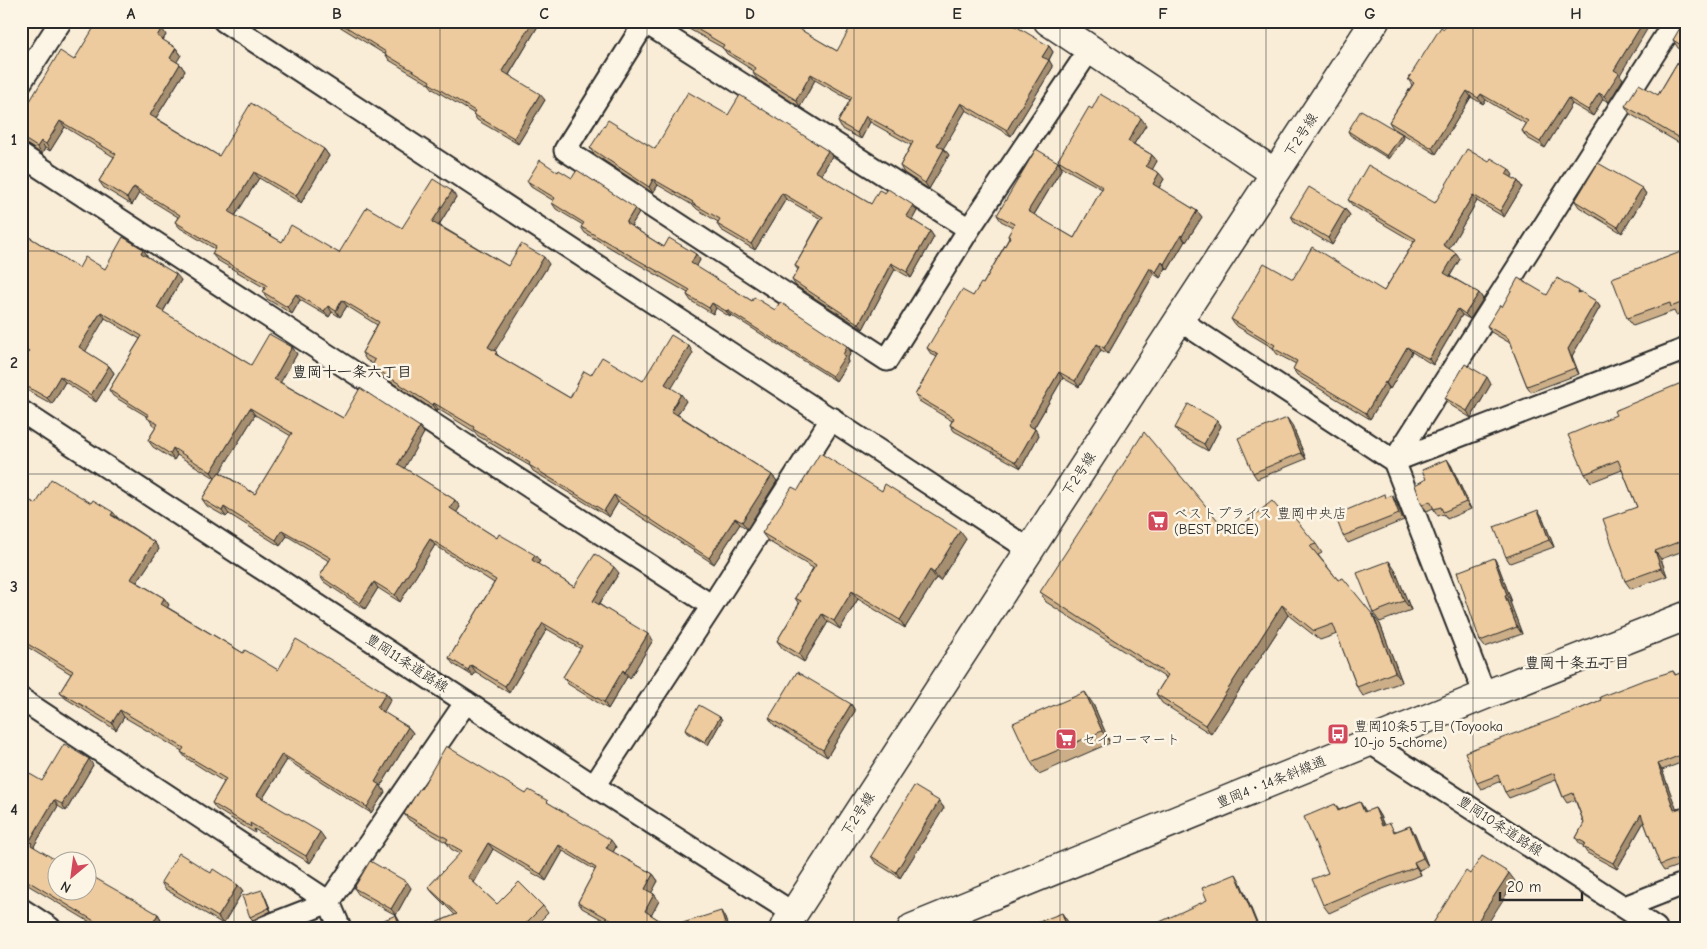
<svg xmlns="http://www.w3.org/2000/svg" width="1707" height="949" viewBox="0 0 1707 949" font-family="'Comic Neue','Klee One',sans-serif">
  <rect width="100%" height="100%" fill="#f9edd7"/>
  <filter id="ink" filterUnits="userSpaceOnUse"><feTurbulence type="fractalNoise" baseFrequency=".02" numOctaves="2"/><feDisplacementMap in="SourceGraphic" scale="10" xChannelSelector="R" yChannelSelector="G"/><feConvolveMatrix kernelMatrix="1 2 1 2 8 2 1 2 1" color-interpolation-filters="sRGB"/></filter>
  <g filter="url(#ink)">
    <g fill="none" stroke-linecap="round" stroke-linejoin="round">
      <!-- street casing -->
      <g stroke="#2b2b2b" stroke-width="25">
        <path id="street" d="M224 21 1030 550
          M643 21 969 229
          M646 21 565 150 887 360 969 229 1090 49
          M21 82 61 21
          M21 155 712 606
          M1179 320 1394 461 1485 695
          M21 411 594 786 793 913
          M1394 461 1675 21
          M1394 461 1686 349
          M21 699 329 902 340 928
          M1369 742 1656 928
          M594 786 712 606 832 418
          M1625 907 1686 883
          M21 909 50 928
          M262 928 329 902 466 702"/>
      </g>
      <!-- secondary casing -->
      <g stroke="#2b2b2b" stroke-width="31">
        <path id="secondary" d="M1048 21 1275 173
          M784 928 1179 320 1375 21
          M912 928 1485 695 1686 616"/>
      </g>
      <!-- street -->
      <use href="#street" stroke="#fcf5e5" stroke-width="21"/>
      <!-- secondary -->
      <use href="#secondary" stroke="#fcf5e5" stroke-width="28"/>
    </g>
    <!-- wall -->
    <path fill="#ccaf88" stroke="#2b2b2b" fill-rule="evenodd" d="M331 21H541L509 75 545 100 518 144 477 120 473 113 433 89 429 84 389 60 386 55Z
      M798 21 795 27 837 51 1049 46 1053 52 1049 60 1053 67 1011 136 966 110 943 148 949 155 929 189 904 173 900 166 911 145 870 122 861 139 842 129 838 122 850 100 815 80 800 107 757 79 753 73 754 71 727 54 723 48 689 29 685 22Z
      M1686 21V147L1655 129 1653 127 1630 114 1625 106 1658 95 1684 51 1678 48 1673 40Z
      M132 26 166 35 163 40 176 48 181 55 176 62 180 64 185 71 156 118 219 156 324 149 329 156 301 203 259 178 235 216 282 242 339 253 402 228 456 197 439 225 508 266 549 264 494 351 500 357 570 398 591 375 643 381 693 353 671 388 686 401 677 414 772 475 777 481 747 529 740 524 714 564 618 502 609 517 533 471 530 466 478 436 475 432 438 409 437 412 376 372 372 366 373 364 366 360 362 353 377 325 347 306 340 317 332 312 329 317 300 300 292 314 267 299 263 292 265 288 217 260 212 254 215 249 180 228 175 222 178 217 139 193 132 205 104 188 99 181 114 157 65 127 50 151 45 148 42 154 28 145 21 143V116L74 60Z
      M1444 29 1620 75 1623 79 1609 102 1603 99 1593 116 1572 104 1545 148 1527 138 1522 131 1526 124 1486 100 1483 104 1471 97 1436 154 1393 128 1389 122 1412 85 1408 79Z
      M1092 109 1146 125 1134 144 1152 155 1157 161 1152 169 1164 179 1159 188 1197 211 1202 217 1186 242 1185 241 1168 270 1166 268 1160 278 1154 274 1108 354 1101 350 1079 387 1063 378 1034 428 1039 435 1021 468 954 431 950 425 952 421 919 401 915 395 937 357 931 354 927 348 973 296 983 284 1009 238 1008 236 1013 227 1001 221 997 215 1058 162 1062 168 1034 215 1074 238 1102 189 1062 167 1058 160Z
      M728 115 832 156 821 175 871 204 917 211 912 220 930 231 934 237 911 278 895 269 863 329 796 286 792 280 798 270 795 266 821 219 786 199 755 250 721 230 717 224 718 222 697 209 694 206 658 185 653 193 594 154 590 148 655 149Z
      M1348 131 1404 138 1389 159 1350 135Z
      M1489 162 1513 175 1511 177 1518 181 1522 187 1504 217 1477 201 1449 249 1456 253 1460 259 1450 276 1479 293 1483 299 1470 319 1462 315 1433 365 1412 352 1390 389 1389 388 1370 419 1297 375 1293 369 1296 364 1277 354 1273 348 1235 325 1231 319 1293 279 1384 291 1414 242 1353 206 1348 200 1435 203Z
      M558 172 635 208 639 213 631 226 664 247 696 254 700 260 696 267 752 301 775 310 847 346 851 352 847 360 848 362 836 381 731 315 730 317 716 308 713 314 691 301 687 295 688 293 585 233 581 227 583 225 556 209 552 203 554 201 531 187 527 181Z
      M1642 188 1646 194 1622 233 1579 207 1575 201Z
      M1345 209 1350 215 1332 245 1295 223 1291 216Z
      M21 232 79 268 105 269 143 249 147 255V256L181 280 163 312 251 365 292 347 297 354 280 382 343 418 420 427 424 433 404 468 455 500 460 507 456 512 497 538 540 561 538 564 574 587 619 573 599 604 653 640 630 678 627 677 608 709 568 684 563 677 581 649 547 629 509 693 476 672 473 676 453 664 449 658 494 583 435 545 400 602 378 588 365 609 324 582 320 576 329 561 287 536 280 546 229 514 226 517 207 506 202 499 215 478 177 455 174 460 153 447 148 440 156 427 152 424 148 417 113 396 109 390 140 339 105 318 85 351 109 366 114 373 96 402 65 382 52 404 21 387V366L28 355 21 351ZM255 415 291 436 255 494 220 472Z
      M1686 250V311L1676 315 1674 311 1633 326 1627 318Z
      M1580 292 1596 301 1600 307 1572 356 1579 374 1531 392 1527 386 1510 343 1491 332 1487 326 1502 307 1547 295Z
      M1686 381V550L1661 559 1667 576 1631 589 1625 581 1637 507 1622 470 1591 482 1585 474 1616 415Z
      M1491 384 1471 418 1449 404 1445 398Z
      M1217 420 1221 426 1208 451 1180 435 1175 428Z
      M1292 425 1306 459 1257 479 1253 473Z
      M1451 465 1471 509 1447 519 1444 514 1438 516 1433 508 1427 511 1422 505 1426 479Z
      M798 490 882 491 966 539 940 581 936 578 905 628 858 599 840 629 828 622 804 662 783 649 777 641 799 604 795 598 813 568 768 541 762 533Z
      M1392 495 1396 502 1404 520 1348 543 1343 536Z
      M21 502 118 518 154 542 159 549 137 582 164 598 169 605 167 607 243 653 278 670 386 693 391 699 383 712 408 727 413 733 381 786 385 792 371 813 287 760 263 798 325 839 310 863 254 829 255 833 216 809 212 803 224 782 186 758 181 752 182 751 124 717 116 730 65 698 60 692 71 674 21 643Z
      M1283 514 1316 544 1322 553 1318 555 1338 580 1380 624 1402 682 1363 696 1357 687 1337 634 1320 640 1288 615 1211 734 1162 703 1156 694 1166 678 1046 602 1040 592 1230 535Z
      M1542 516 1554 547 1510 563 1506 557Z
      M1494 558 1498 565 1512 602H1510L1522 634 1485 647 1480 641Z
      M1395 570 1411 610 1380 622 1373 613Z
      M1673 671 1676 675 1686 671V761L1662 770 1676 809 1681 808 1686 815V863L1664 871 1660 865 1644 822 1617 869 1587 853 1583 847 1584 846 1580 844 1576 838 1584 823 1575 800 1567 803 1563 797 1556 780 1509 798 1505 792 1501 781 1481 789 1477 783 1575 711Z
      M851 704 855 711 827 757 774 725 769 718Z
      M1093 704 1110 743 1039 774 1031 762Z
      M720 717 722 720 708 745 687 733 685 730Z
      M93 765 66 811 58 806 34 846 58 892 158 914 162 921 158 928H100L21 881V785L42 781Z
      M526 794 550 804 616 847 613 852 653 874 658 881 651 893 654 894 659 901 651 915 670 927 725 918 728 928H593L607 922 582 908 578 902 595 870 563 851 546 881 493 849 474 883 497 904 543 906 548 913 533 928H423L455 915 433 893 428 887 460 854 451 849 447 843 409 820 404 814Z
      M939 801 944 808 900 878 875 862 871 856Z
      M1360 802 1366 812 1375 808 1380 816 1384 825 1396 831 1410 826 1415 834 1428 866 1419 870 1421 875 1380 890 1329 913 1323 905 1328 873 1335 804 1339 810Z
      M211 873 238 885 243 891 223 924 165 889 161 882Z
      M354 888H411L396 915 359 895Z
      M264 894 271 911 253 920 250 917Z"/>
    <!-- shaded-wall -->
    <path fill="#a68e6f" stroke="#2b2b2b" d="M21 21H27L21 30Z
      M533 21H541L507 78 502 71Z
      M790 21H798L793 29 789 23Z
      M1644 21H1652L1620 75 1623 79 1609 102 1604 96 1614 70Z
      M162 28 166 35 161 43 157 36Z
      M1049 46 1053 52 1047 63 1042 57Z
      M176 48 181 55 175 65 170 58Z
      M1049 60 1053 67 1011 136 1007 130Z
      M180 64 185 71 154 121 150 115Z
      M811 74 815 80 800 107 796 100Z
      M1467 91 1471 97 1436 154 1432 148Z
      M1599 93 1603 99 1593 116 1588 110Z
      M540 94 545 100 518 144 514 138Z
      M1481 94 1486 100 1483 104 1478 98Z
      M1568 98 1572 104 1545 148 1540 142Z
      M961 103 966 110 942 151 937 145Z
      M866 116 870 122 861 139 857 133Z
      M1141 118 1146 125 1132 147 1128 141Z
      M60 121 65 127 50 151 46 144Z
      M1402 134 1404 138 1389 159 1387 156Z
      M41 141 45 148 42 154 37 147Z
      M324 149 329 156 301 203 296 196Z
      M944 149 949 155 929 189 925 183Z
      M828 151 832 156 820 177 815 171Z
      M1152 155 1157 161 1151 172 1146 166Z
      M1058 162 1062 168 1032 218 1028 211Z
      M25 169 29 175 21 188V174Z
      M1509 169 1513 175 1510 180 1506 174Z
      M254 172 259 178 233 219 229 212Z
      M1159 173 1164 179 1157 191 1153 184Z
      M653 179 658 185 653 193 649 187Z
      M1518 181 1522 187 1504 217 1500 211Z
      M134 187 139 193 132 205 127 198Z
      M1642 188 1646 194 1622 233 1618 227Z
      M452 191 456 197 437 228 432 222Z
      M782 193 786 199 755 250 751 244Z
      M1473 195 1477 201 1448 251 1443 245Z
      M913 205 917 211 911 222 906 216Z
      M635 208 639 213 629 229 626 223Z
      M1345 209 1350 215 1332 245 1328 238Z
      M1197 211 1202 217 1186 242 1182 236Z
      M930 231 934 237 911 278 907 272Z
      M1181 235 1185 241 1168 270 1164 264Z
      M143 249 147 255 145 259 141 253Z
      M1456 253 1460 259 1448 279 1444 273Z
      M696 254 700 260 695 269 691 263Z
      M544 257 549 264 493 354 488 347Z
      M1162 262 1166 268 1160 278 1156 272Z
      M891 263 895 269 863 329 859 324Z
      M1150 268 1154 274 1108 354 1104 348Z
      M176 274 181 280 161 315 157 308Z
      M1479 293 1483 299 1470 319 1465 314Z
      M296 294 300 300 292 314 287 307Z
      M342 300 347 306 340 317 336 311Z
      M1596 301 1600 307 1572 356 1579 374 1575 368 1568 349Z
      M712 303 716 308 713 314 709 308Z
      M328 306 332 312 329 317 324 311Z
      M1458 309 1462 315 1433 365 1429 359Z
      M727 310 731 315 730 317 726 311Z
      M101 312 105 318 84 354 79 347Z
      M1097 344 1101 350 1079 387 1075 381Z
      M689 346 693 353 670 391 665 384Z
      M847 346 851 352 847 360 848 362 836 381 832 376Z
      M292 347 297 354 279 385 274 379Z
      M1407 347 1412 352 1390 389 1386 383Z
      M109 366 114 373 96 402 91 395Z
      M1059 372 1063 378 1032 431 1028 425Z
      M60 376 65 382 52 404 47 398Z
      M1487 377 1491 384 1471 418 1467 411Z
      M1385 382 1389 388 1370 419 1366 413Z
      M681 394 686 401 676 417 671 411Z
      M434 403 438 409 437 412 432 405Z
      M250 408 255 415 216 479 211 472Z
      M1287 418 1292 425 1306 459 1301 453Z
      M1217 420 1221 426 1208 451 1204 444Z
      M420 427 424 433 403 471 398 464Z
      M1035 429 1039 435 1021 468 1016 462Z
      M173 448 177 455 174 460 170 454Z
      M1447 459 1451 465 1471 509 1466 502Z
      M772 475 777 481 747 529 742 522Z
      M614 495 618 502 609 517 604 511Z
      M1392 495 1396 502 1404 520 1399 514Z
      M455 500 460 507 455 515 450 508Z
      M224 507 229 514 226 517 222 511Z
      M1538 510 1542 516 1554 547 1549 540Z
      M113 512 118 518 111 515Z
      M735 518 740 524 714 564 709 558Z
      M282 530 287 536 280 546 276 540Z
      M960 531 966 539 940 581 934 573Z
      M430 539 435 545 400 602 395 595Z
      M154 542 159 549 135 585 131 579Z
      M1655 551 1661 559 1667 576 1661 568Z
      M535 555 540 561 536 567 532 560Z
      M1494 558 1498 565 1512 602 1507 595Z
      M1389 561 1395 570 1411 610 1404 601Z
      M614 567 619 573 597 607 593 601Z
      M930 570 936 578 905 628 900 620Z
      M374 582 378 588 365 609 360 603Z
      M852 591 858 599 840 629 834 621Z
      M1505 596 1510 602 1522 634 1517 627Z
      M164 598 169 605 166 610 161 604Z
      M1282 605 1288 615 1211 734 1205 725Z
      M822 614 828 622 804 662 799 654Z
      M1373 615 1380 624 1402 682 1395 672Z
      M543 623 547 629 509 693 505 686Z
      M648 634 653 640 630 678 625 672Z
      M471 665 476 672 473 676 468 670Z
      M623 670 627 677 608 709 604 702Z
      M1085 692 1093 704 1110 743 1102 731Z
      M386 693 391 699 382 715 377 708Z
      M851 704 855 711 827 757 823 750Z
      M120 710 124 717 116 730 112 723Z
      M720 717 722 720 708 745 705 742Z
      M408 727 413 733 381 786 385 792 371 813 367 807 375 782Z
      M282 754 287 760 261 801 257 795Z
      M89 759 93 765 66 811 62 804Z
      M1658 764 1662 770 1679 816 1674 810Z
      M54 800 58 806 34 846 36 850 29 842Z
      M939 801 944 808 900 878 896 872Z
      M1360 802 1365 810 1370 820 1364 812Z
      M1375 808 1380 816 1387 834 1382 826Z
      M1681 808 1686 815V820Z
      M1641 814 1645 820 1617 869 1613 863Z
      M1410 826 1415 834 1428 866 1423 858Z
      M320 832 325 839 310 863 306 856Z
      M611 840 616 847 611 855 606 848Z
      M488 843 493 849 473 884 468 877Z
      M559 845 563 851 546 881 541 874Z
      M1414 862 1419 870 1421 875 1416 867Z
      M1509 873 1515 881 1485 928H1475L1474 927Z
      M653 874 658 881 650 896 645 889Z
      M1236 874 1240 881 1259 928H1258Z
      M407 882 411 888 396 915 391 909Z
      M238 885 243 891 223 924 218 917Z
      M262 890 264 894 271 911 269 908Z
      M654 894 659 901 650 918 645 911Z
      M721 911 725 918 728 928H726Z
      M1062 913 1068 922 1070 928H1067Z
      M158 914 162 921 158 928H150Z
      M396 915 400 922 402 928H400Z"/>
    <!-- building -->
    <path fill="#edcb9e" stroke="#2b2b2b" d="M98 21H124L132 26 135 21H150L162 28 157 36 176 48 170 58 180 64 150 115 219 156 251 103 324 149 296 196 254 172 229 212 282 242 291 225 339 253 367 207 402 228 433 179 452 191 432 222 508 266 521 244 544 257 488 347 497 352 495 354 570 398 584 371 591 375 602 357 643 381 671 335 689 346 665 384 681 394 671 411 772 475 742 522 735 518 709 558 614 495 604 511 529 465 530 463 473 429 474 427 434 403 432 405 372 366 375 360 362 353 379 322 342 300 336 311 328 306 324 311 296 294 287 307 263 292 267 285 212 254 216 246 175 222 180 215 134 187 127 198 99 181 116 154 60 121 46 144 41 141 37 147 21 137V116L60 51 74 60Z
      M337 21H533L502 71 540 94 514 138 473 114 475 111 429 83 430 81 385 54 386 52Z
      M685 21H790L789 23 837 51 854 21H1007L1049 46 1042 57 1049 60 1007 130 961 103 937 145 944 149 925 183 900 166 913 142 866 116 857 133 838 122 852 97 811 74 796 100 753 73 756 68 722 48 724 45 685 22Z
      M1448 21H1540L1551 28 1555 21H1644L1614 70 1619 73 1604 96 1599 93 1588 110 1568 98 1540 142 1522 131 1528 121 1481 94 1478 98 1467 91 1432 148 1389 122 1414 83 1408 79 1441 27 1444 29Z
      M1684 21H1686V48L1673 40Z
      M1686 48V142L1650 121V120L1625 106 1639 84 1658 95Z
      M688 92 728 115 740 95 828 151 815 171 871 204 879 190 885 193 888 189 913 205 906 216 930 231 907 272 891 263 859 324 792 280 799 268 795 266 823 217 782 193 751 244 717 224 720 219 692 203 693 202 653 179 649 187 590 148 608 120 655 149Z
      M1100 94 1141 118 1128 141 1152 155 1146 166 1159 173 1153 184 1197 211 1182 236 1181 235 1164 264 1162 262 1156 272 1150 268 1104 348 1097 344 1075 381 1059 372 1028 425 1035 429 1016 462 950 425 954 418 915 395 938 355 927 348 962 290 973 296 981 283 983 284 1010 237 1008 236 1014 224 997 215 1036 149 1058 162 1028 211 1074 238 1103 187 1058 160 1089 107 1092 109Z
      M1361 110 1402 134 1387 156 1348 131Z
      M1467 149 1489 162 1491 158 1509 169 1506 174 1518 181 1500 211 1473 195 1443 245 1456 253 1444 273 1479 293 1465 314 1458 309 1429 359 1407 347 1386 383 1385 382 1366 413 1293 369 1297 361 1273 348 1275 345 1231 319 1264 263 1293 279 1312 247 1384 291 1416 239 1348 200 1368 165 1435 203Z
      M540 160 558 172 559 170 572 178 577 170 635 208 626 223 664 247 669 238 696 254 691 263 752 301 754 297 775 310 780 302 847 346 843 355 845 356 832 376 727 310 726 311 712 303 709 308 687 295 690 290 581 227 584 223 552 203 555 198 527 181Z
      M1598 163 1642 188 1618 227 1575 201Z
      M21 166 25 169 21 174Z
      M1309 187 1345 209 1328 238 1291 216Z
      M21 232 79 268 85 257 105 269 123 237 143 249 141 253 176 274 157 308 251 365 269 334 292 347 274 379 343 418 360 388 420 427 398 464 455 500 450 508 497 538 499 534 535 555 532 560 574 587 595 554 614 567 593 601 648 634 625 672 623 670 604 702 563 677 582 646 543 623 505 686 471 665 468 670 449 658 496 580 430 539 395 595 374 582 360 603 320 576 331 558 282 530 276 540 224 507 222 511 202 499 219 472 255 494 292 433 250 408 211 472 173 448 170 454 148 440 158 424 147 418 149 415 109 390 142 336 101 312 79 347 109 366 91 395 60 376 47 398 21 383V366L29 352 21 347Z
      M1686 250V301L1671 307 1670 303 1627 318 1612 278Z
      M1518 278 1547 295 1557 278 1579 291 1578 293 1581 292 1596 301 1568 349 1575 368 1527 386 1508 338 1487 326 1500 305 1502 307Z
      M1465 364 1487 377 1467 411 1445 398Z
      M1686 381V539L1655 551 1661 568 1625 581 1603 519 1637 507 1618 460 1585 474 1568 435 1616 415 1614 411Z
      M1188 404 1217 420 1204 444 1175 428Z
      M1287 418 1301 453 1253 473 1238 438Z
      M1144 432 1230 535 1272 501 1283 514 1288 510 1316 544 1310 546 1338 580 1343 578 1373 615 1395 672 1357 687 1333 624 1314 631 1282 605 1205 725 1156 694 1168 675 1040 592Z
      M820 453 882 491 885 484 960 531 934 573 930 570 900 620 852 591 834 621 822 614 799 654 777 641 801 601 795 598 816 565 762 533 792 487 798 490Z
      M1447 459 1466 502 1443 512 1441 507 1434 509 1430 501 1422 505 1415 485 1426 479 1422 470Z
      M51 479 91 503 93 500 113 512 111 515 154 542 131 579 164 598 161 604 243 653 245 650 278 670 296 639 386 693 377 708 408 727 375 782 380 785 367 807 282 754 257 795 320 832 306 856 250 823 251 827 212 803 226 779 181 752 184 748 120 710 112 723 60 692 73 671 21 640V502L24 497 36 504Z
      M1385 494 1386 498 1392 495 1399 514 1343 536 1335 515Z
      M1538 510 1549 540 1506 557 1494 527Z
      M1494 558 1507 595 1505 596 1517 627 1480 641 1457 572Z
      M1389 561 1404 601 1373 613 1357 573Z
      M1673 671 1675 675 1686 671V753L1658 764 1674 810 1681 808 1686 820V855L1660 865 1641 814 1613 863 1583 847 1585 843 1576 838 1584 823 1573 793 1563 797 1554 773 1505 792 1498 775 1477 783 1465 752 1575 711 1601 700 1600 697 1641 681Z
      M797 672 851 704 823 750 769 718Z
      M1085 692 1102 731 1031 762 1013 723Z
      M699 705 720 717 705 742 685 730Z
      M64 744 89 759 62 804 54 800 29 842 32 843 31 845 59 862H58V892H88V874L158 914 150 928H106L21 877V785L28 773 42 781Z
      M446 746 526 794 529 790 548 801 547 802 611 840 606 848 653 874 645 889 654 894 645 911 670 927 721 911 726 928H593L611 920 578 902 596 868 559 845 541 874 488 843 468 877 497 904 519 882 543 906 521 928H423L457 914 428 887 462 851 446 842 448 839 404 814 420 788 421 789Z
      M914 786 939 801 896 872 871 856Z
      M1360 802 1364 812 1375 808 1382 826 1390 823 1394 832 1410 826 1423 858 1414 862 1416 867 1375 883 1323 905 1312 879 1328 873 1304 817 1335 804 1338 811Z
      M179 853 211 873 213 869 238 885 218 917 161 882Z
      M1482 856 1509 873 1474 927 1476 928H1430L1466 871 1470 874Z
      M370 861 407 882 391 909 354 888Z
      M1236 874 1258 928H1147L1207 900 1202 888Z
      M262 890 269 908 250 917 242 896Z
      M1062 913 1067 928H1023Z
      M396 915 400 928H367V927Z"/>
  </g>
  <!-- grid -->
  <path fill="none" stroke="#2b2b2b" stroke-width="1" stroke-opacity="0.55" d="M234 21V928M440 21V928M647 21V928M854 21V928M1060 21V928M1266 21V928M1473 21V928M21 251H1686M21 474H1686M21 698H1686"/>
  <!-- icons -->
  <defs>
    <g id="supermarket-square" transform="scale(1.125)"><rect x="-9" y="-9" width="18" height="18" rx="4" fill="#d1495b" stroke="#fcf5e5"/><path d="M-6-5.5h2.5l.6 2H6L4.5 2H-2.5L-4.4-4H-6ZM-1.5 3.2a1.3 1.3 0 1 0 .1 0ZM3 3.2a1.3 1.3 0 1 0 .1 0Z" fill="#fff"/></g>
    <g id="bus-square" transform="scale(1.125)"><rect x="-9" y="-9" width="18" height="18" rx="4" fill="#d1495b" stroke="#fcf5e5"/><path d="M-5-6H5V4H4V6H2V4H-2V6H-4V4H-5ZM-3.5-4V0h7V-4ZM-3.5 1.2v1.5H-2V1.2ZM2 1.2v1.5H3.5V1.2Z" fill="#fff"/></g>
  </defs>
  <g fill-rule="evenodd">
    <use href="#supermarket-square" x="1158" y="521"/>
    <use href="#bus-square" x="1338" y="734"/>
    <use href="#supermarket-square" x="1066" y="739"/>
  </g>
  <g text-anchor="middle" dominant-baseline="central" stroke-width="5" stroke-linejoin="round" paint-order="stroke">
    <!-- street labels -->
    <g font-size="14" fill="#2b2b2b" stroke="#fcf5e5">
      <text transform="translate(1301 135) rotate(-57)">下2号線</text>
      <text transform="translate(1079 474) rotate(-57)">下2号線</text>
      <text transform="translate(407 663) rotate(33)">豊岡11条道路線</text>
      <text transform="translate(1271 782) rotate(-22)">豊岡4・14条斜線通</text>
      <text transform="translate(858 814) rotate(-57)">下2号線</text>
      <text transform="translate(1500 826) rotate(33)">豊岡10条道路線</text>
    </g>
    <!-- poi labels -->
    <g font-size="14" fill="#2b2b2b" stroke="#fcf5e5" text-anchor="start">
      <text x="1174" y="513">ベストプライス 豊岡中央店<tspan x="1174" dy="16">(BEST PRICE)</tspan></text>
      <text x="1354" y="726">豊岡10条5丁目 (Toyooka<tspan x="1354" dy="16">10-jo 5-chome)</tspan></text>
      <text x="1082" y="739">セイコーマート</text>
    </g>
    <!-- neighbourhood labels -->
    <g font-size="15" font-weight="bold" fill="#2b2b2b" stroke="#fcf5e5">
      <text x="352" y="372">豊岡十一条六丁目</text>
      <text x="1577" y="663">豊岡十条五丁目</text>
    </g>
  </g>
  <!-- margin -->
  <rect width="1707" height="949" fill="none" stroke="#fcf5e5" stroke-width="55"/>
  <!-- north arrow -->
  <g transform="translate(72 876) rotate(209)"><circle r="24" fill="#fcf5e5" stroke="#a8a49b"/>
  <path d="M0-4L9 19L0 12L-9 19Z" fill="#d1495b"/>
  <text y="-8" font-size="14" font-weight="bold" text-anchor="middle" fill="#2b2b2b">N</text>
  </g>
  <!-- scale -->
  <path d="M1500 892v8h82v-8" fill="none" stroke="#2b2b2b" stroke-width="2.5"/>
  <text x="1507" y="892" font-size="15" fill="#2b2b2b" stroke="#fcf5e5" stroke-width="4" paint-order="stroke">20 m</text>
  <rect x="28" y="28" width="1652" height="894" fill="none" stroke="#2b2b2b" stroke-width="2"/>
  <g font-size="16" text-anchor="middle" font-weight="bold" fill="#2b2b2b">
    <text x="131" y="19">A</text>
    <text x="337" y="19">B</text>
    <text x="544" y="19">C</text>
    <text x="750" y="19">D</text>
    <text x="957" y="19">E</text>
    <text x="1163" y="19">F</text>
    <text x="1370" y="19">G</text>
    <text x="1576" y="19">H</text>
    <text x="14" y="145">1</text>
    <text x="14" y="368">2</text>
    <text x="14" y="592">3</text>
    <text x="14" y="815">4</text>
  </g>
</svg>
